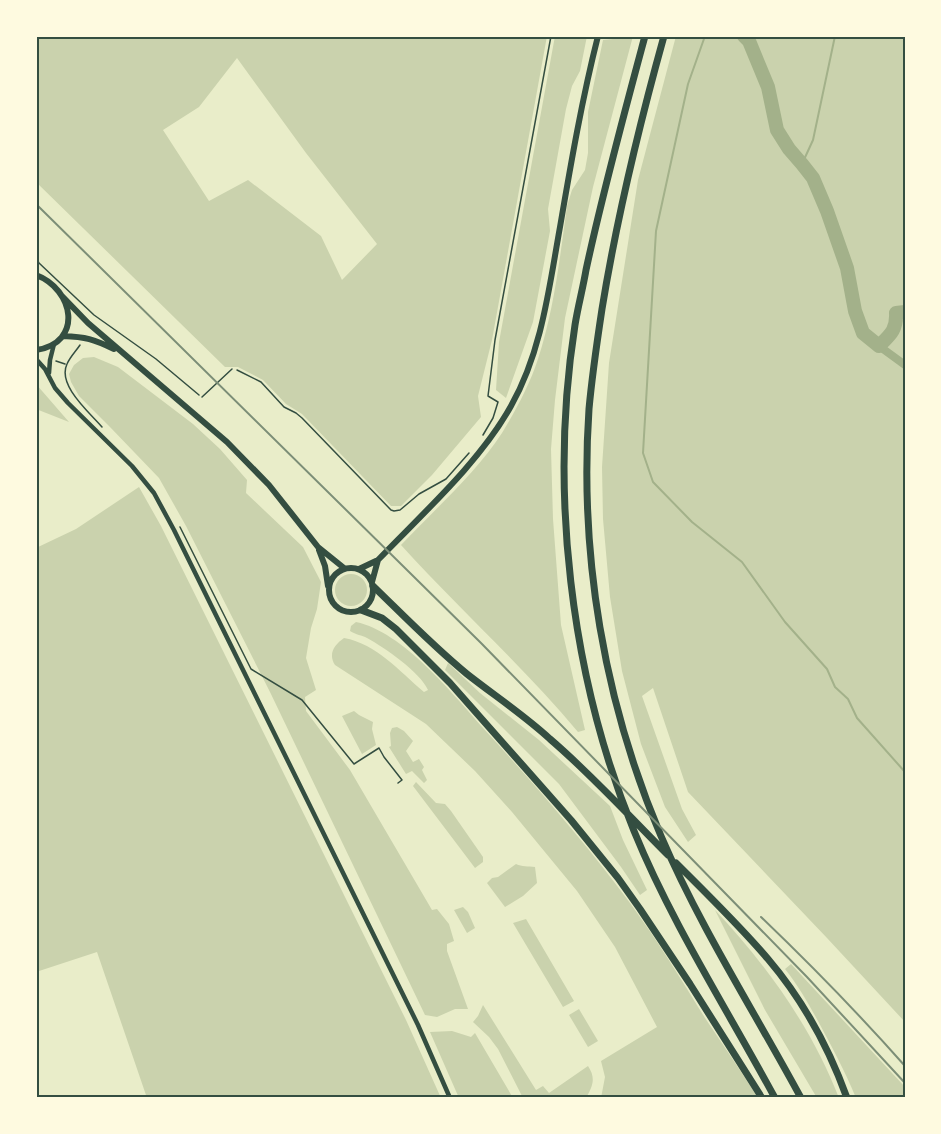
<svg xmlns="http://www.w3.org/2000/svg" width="941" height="1134" viewBox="0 0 941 1134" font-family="'Open Sans',sans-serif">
  <rect width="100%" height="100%" fill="#e9edc9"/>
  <!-- green -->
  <path fill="#cad2ad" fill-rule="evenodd" d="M36 36H547L492 340 478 396 481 417 432 475 401 506H391L302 414 286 404 263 380 238 367H225L36 182ZM237 58 306 153 377 244 342 280 321 236 248 180 209 201 163 130 199 107Z
    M555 36H587L580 71 572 86 566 109 548 209 550 231 533 322 506 398 496 390 499 342Z
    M614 36H633L593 187 565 318 555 400 551 449 553 519 561 625 585 730 578 732C523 666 459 609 401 545 434 510 476 473 502 433 516 410 530 384 538 359 554 310 560 257 567 206L572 190 585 170 588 153V112L603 40 613 39Z
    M676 36H905V1022L827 938 688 792 653 688 642 696 682 809 696 835 688 842 665 807 641 744 622 671 610 597 603 519 602 467 609 363 638 180Z
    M94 357 118 367 193 424 220 449 247 480 246 493 303 547 321 582 317 609 311 628 306 658 316 690 305 697 306 711 350 770 432 910 437 909 449 924 454 941 447 944V951L468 1009H455L437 1017 425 1015 270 692 186 526 159 478 110 427 79 396 71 382 69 374 74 365 83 358Z
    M36 384 69 422 36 409Z
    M139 487 161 526 406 1020 441 1098H147L97 952 36 972V548L76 529Z
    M335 590a16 16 0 1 1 32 0a16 16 0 1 1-32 0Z
    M356 622C403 632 452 693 484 729 535 785 585 842 630 903 657 940 681 979 705 1018 723 1045 741 1071 758 1098H601L605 1077 601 1061 657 1027 615 947 577 891 512 812 475 771 426 724 335 665C328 654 334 645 344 638 377 644 399 671 424 692L428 690C420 672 385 648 367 638 362 635 356 635 350 631L351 626Z
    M448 663 480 693 539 740 610 806 623 840 647 890 640 895 621 867 559 784 445 670Z
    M354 711 359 715 373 722 372 729 376 745 362 754 342 716Z
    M397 727 404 731 413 741 406 751 413 762 419 759 424 767 422 770 427 780 424 783 412 771 406 774 389 747 391 746 390 733 392 728Z
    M416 782 436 803 445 804 451 811 483 857V862L475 868 413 786Z
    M516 864C522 867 528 866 535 867L537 883 523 896 505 907 487 883 492 878 498 877Z
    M463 907 468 912 475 928 467 933 454 910Z
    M715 910C766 964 812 1028 839 1098H817L765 1010Z
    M526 919 574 1001 563 1007 513 923Z
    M791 964 905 1087V1098H856C845 1071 832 1047 818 1021 808 1003 798 985 785 969Z
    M483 1005 536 1090 543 1086 549 1093 588 1066C596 1078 593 1086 586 1098H523L498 1049 489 1037 473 1022 478 1016Z
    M579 1009 598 1041 588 1047 569 1015Z
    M452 1031 471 1037 475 1033 513 1098H459L430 1032Z"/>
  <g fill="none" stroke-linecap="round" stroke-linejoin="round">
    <!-- stream -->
    <path stroke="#a3b18a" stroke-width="2" d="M705 36 688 84 656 231 643 453 653 482 692 522 742 562 785 622 827 669 835 687 848 699 857 718 905 772
      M802 164 813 140 835 36"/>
    <!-- canal -->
    <path stroke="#a3b18a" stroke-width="8" d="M879 346 905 365"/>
    <!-- river -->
    <path stroke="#a3b18a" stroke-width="14" d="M744 36 749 41 768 87 777 130 789 149 802 164 813 178 827 211 847 268 855 311 863 333 879 346C890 335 897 330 896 313L905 312"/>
    <!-- path -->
    <path stroke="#344e41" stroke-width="1.5" d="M36 258 39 263 94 315 156 359 199 395
      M80 345C76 351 70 357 67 364 57 385 89 412 102 427
      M56 361 65 364
      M237 370 261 382 284 407 296 413 302 418 391 510 394 511 400 510 419 494 446 479 469 453
      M483 435 493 418 498 402 488 396 495 340 551 36
      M180 527 251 669 302 700 354 764 379 748 384 757 402 780 398 783"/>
    <!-- service -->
    <path stroke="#344e41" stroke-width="1.5" d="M202 397 232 369"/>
    <!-- tertiary -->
    <path stroke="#344e41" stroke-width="4.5" d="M36 359 45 369 55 388 68 403 132 466 154 493 174 530 418 1025 450 1098
      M49 373 50 360 54 344"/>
    <!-- primary -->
    <path stroke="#344e41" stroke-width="6" d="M36 275C74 289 84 343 36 350
      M61 295 88 323 227 442 269 485 318 547 344 568
      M63 336C86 337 93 339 114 349
      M319 550 325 566 328 586
      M329 590a22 22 0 1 1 44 0a22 22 0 1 1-44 0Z
      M359 569 378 560C422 514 480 462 511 406 542 351 549 288 560 227 571 163 582 99 598 36
      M372 582 378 560"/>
    <!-- motorway -->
    <path stroke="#344e41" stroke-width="7" d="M645 36C624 114 603 191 586 270 583 288 578 306 575 325 549 490 570 675 634 831 672 924 727 1009 775 1098
      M664 36C639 126 617 217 602 309 597 342 592 376 589 409 579 555 604 702 661 836 700 927 754 1011 801 1098
      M373 586C404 616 434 647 467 674 495 696 524 715 550 739 592 775 629 816 668 855
      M361 610 382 618 396 629 450 683 571 820 618 878 640 909 690 984 762 1098
      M676 863C707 894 739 925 768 959 802 999 829 1048 847 1098"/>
    <!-- rail -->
    <path stroke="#7c8e77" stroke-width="2" d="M36 204 481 643 807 977 905 1083
      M761 917C811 965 859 1014 905 1066"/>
  </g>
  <!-- border -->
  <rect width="941" height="1134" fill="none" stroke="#fefae0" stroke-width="75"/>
  <rect x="38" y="38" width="866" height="1058" fill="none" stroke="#344e41" stroke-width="2"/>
</svg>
